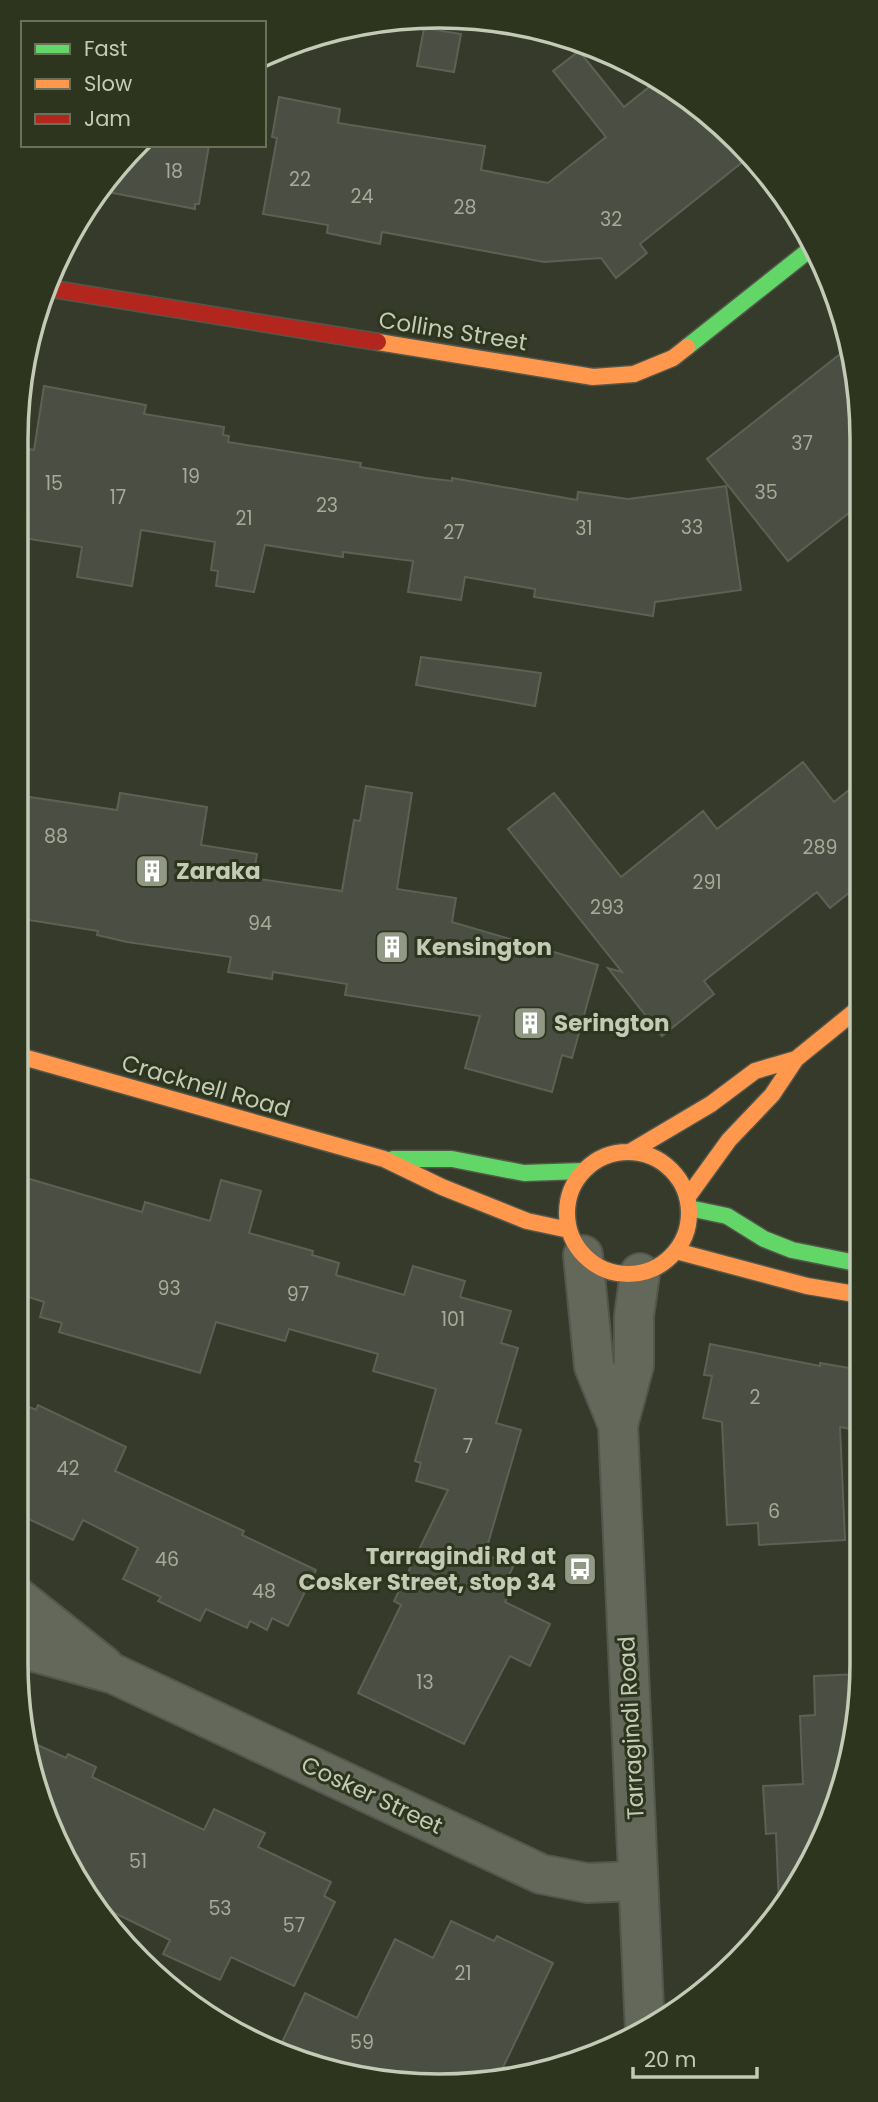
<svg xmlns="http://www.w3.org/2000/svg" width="878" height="2102" viewBox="0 0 878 2102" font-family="Poppins,sans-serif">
  <rect width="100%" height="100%" fill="#353a2b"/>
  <!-- building -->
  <path fill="#4b4f43" stroke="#5d6153" stroke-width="2" d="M424 28 461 34 454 72 417 66Z
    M579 51 624 107 659 79 674 87 749 157 640 244 647 253 616 278 601 258 544 262 382 232 380 244 327 233 328 225 263 214 277 138 272 137 279 97 340 109 338 123 485 146 481 170 548 183 606 137 553 71Z
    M140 145H209L199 204H195V209L103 191 121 160Z
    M849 347 859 383V505L788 561 707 459Z
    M44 386 146 405 144 414 224 427 223 435 229 436 228 442 361 463 360 467 426 478 452 481V478L577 500 578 492 628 499 726 486 741 590 655 602 653 616 534 597 535 589 465 577 461 600 408 592 413 561 343 552V557L265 545 254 592 216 586 218 571 211 570 215 542 141 530 132 586 77 577 82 547 16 537 29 449 34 450Z
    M421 657 541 673 535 706 416 685Z
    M803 762 834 802 860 781V884L830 908 817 892 704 981 714 994 662 1036 608 968 622 972 508 829 554 793 621 877 703 811 717 829Z
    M366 786 412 793 397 889 456 898 452 922 598 965 572 1058 562 1055 552 1092 465 1068 480 1016 345 995 347 984 273 972 272 979 228 972 231 957 127 942 97 935 98 931 16 918V795L117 810 120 793 207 807 201 845 257 854 253 878 342 891 354 820 360 821Z
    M16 1175 142 1212 145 1202 210 1221 221 1180 261 1191 249 1233 313 1251 312 1255 339 1263 336 1275 404 1295 413 1266 465 1281 460 1297 511 1311 501 1343 518 1348 496 1423 521 1430 485 1554 513 1567 509 1575 516 1578 505 1602 550 1624 530 1666 510 1656 464 1744 358 1693 401 1605 394 1601 448 1490 416 1481 421 1463 415 1461 436 1389 373 1371 378 1354 289 1329 285 1341 216 1322 200 1373 59 1332 62 1323 40 1317 44 1302 16 1293Z
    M710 1344 820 1366V1363L861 1370 862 1431 840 1427 845 1540 759 1545 758 1523 727 1525 722 1422 703 1418 712 1376 704 1375Z
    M16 1401 36 1410 38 1405 126 1447 115 1471 244 1531 242 1535 316 1570 288 1626 272 1618 267 1630 250 1621 247 1628 206 1609 200 1621 158 1601 161 1597 123 1579 138 1548 83 1520 73 1540 16 1513Z
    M860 1674 840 1799 779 1905 776 1833 766 1834 763 1786 803 1784 800 1716 815 1715 814 1676Z
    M29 1741 66 1758 68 1754 96 1767 92 1777 204 1830 214 1809 265 1833 258 1847 331 1882 324 1896 335 1902 294 1986 231 1957 220 1980 163 1954 170 1940 100 1906 38 1799Z
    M451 1921 494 1941 497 1936 553 1963 496 2082 357 2078 279 2049 305 1993 357 2018 395 1939 433 1958Z"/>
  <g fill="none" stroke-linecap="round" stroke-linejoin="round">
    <!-- street casing -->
    <g stroke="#53574b" stroke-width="42">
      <path id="street" d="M583 1255 594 1366 618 1425
        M640 1273 634 1316V1365L618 1425 645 2031
        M16 1596 104 1666
        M16 1647 114 1674 541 1874 587 1883 638 1881"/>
    </g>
    <!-- fast casing -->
    <g stroke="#53574b" stroke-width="19">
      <path id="fast" d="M687 347 813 247
        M393 1159H452L524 1173 583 1171
        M689 1208 727 1216 764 1239 792 1250 861 1264"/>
    </g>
    <!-- slow casing -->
    <g stroke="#53574b" stroke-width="19">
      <path id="slow" d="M378 342 593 377 634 374 673 358 687 347
        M16 1055 384 1159 442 1187 527 1221 569 1230
        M630 1152 711 1104 755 1071 796 1059
        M567 1213a61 61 0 1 1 122 0a61 61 0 1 1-122 0Z
        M687 1198 729 1140 772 1095 796 1059 860 1007
        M676 1251 807 1286 861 1295"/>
    </g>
    <!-- jam casing -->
    <g stroke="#53574b" stroke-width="19">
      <path id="jam" d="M47 288 378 342"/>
    </g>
    <!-- street -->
    <use href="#street" stroke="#63685b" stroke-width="38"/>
    <!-- fast -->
    <use href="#fast" stroke="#63d668" stroke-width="16"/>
    <!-- slow -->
    <use href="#slow" stroke="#ff974d" stroke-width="16"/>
    <!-- jam -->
    <use href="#jam" stroke="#b3261e" stroke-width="16"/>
  </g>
  <!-- icons -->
  <defs>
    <g id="building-square" transform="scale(1.75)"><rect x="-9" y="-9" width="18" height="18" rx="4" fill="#919885" stroke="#2d351e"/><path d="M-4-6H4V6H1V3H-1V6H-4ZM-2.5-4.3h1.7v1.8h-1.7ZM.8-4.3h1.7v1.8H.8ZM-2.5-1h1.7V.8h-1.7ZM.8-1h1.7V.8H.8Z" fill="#fff"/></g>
    <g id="bus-square" transform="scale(1.75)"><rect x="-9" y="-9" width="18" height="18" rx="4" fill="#919885" stroke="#2d351e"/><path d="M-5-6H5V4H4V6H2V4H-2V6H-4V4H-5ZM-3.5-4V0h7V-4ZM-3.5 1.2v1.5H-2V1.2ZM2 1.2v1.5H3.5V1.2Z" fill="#fff"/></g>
  </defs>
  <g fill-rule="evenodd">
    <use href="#building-square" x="152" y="871"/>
    <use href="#building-square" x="392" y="947"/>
    <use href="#building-square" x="530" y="1023"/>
    <use href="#bus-square" x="580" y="1569"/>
  </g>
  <g text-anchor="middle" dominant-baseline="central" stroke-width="6" stroke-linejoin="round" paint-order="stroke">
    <!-- number labels -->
    <g font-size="19" fill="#a5ab98">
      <text x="174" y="171">18</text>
      <text x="300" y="179">22</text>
      <text x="362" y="196">24</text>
      <text x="465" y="207">28</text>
      <text x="611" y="219">32</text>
      <text x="802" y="443">37</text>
      <text x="191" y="476">19</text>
      <text x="54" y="483">15</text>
      <text x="766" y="492">35</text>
      <text x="118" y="497">17</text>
      <text x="327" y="505">23</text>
      <text x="244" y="518">21</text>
      <text x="692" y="527">33</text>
      <text x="584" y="528">31</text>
      <text x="454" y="532">27</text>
      <text x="56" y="836">88</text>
      <text x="820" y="847">289</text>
      <text x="707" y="882">291</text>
      <text x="607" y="907">293</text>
      <text x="260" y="923">94</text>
      <text x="169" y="1288">93</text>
      <text x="298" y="1294">97</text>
      <text x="453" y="1319">101</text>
      <text x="755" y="1397">2</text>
      <text x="468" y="1446">7</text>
      <text x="68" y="1468">42</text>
      <text x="774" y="1511">6</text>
      <text x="167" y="1559">46</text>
      <text x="264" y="1591">48</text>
      <text x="425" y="1682">13</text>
      <text x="138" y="1861">51</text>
      <text x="220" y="1908">53</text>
      <text x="294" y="1925">57</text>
      <text x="463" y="1973">21</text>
      <text x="362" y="2042">59</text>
    </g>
    <!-- street labels -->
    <g font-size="23" fill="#c3cab5" stroke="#2d351e">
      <text transform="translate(453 331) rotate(9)">Collins Street</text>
      <text transform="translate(206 1086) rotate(16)">Cracknell Road</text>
      <text transform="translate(631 1728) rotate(-93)">Tarragindi Road</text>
      <text transform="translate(372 1795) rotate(25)">Cosker Street</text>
    </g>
    <!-- poi labels -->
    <g font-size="23" font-weight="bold" fill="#c3cab5" stroke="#2d351e" text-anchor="start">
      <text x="176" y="871">Zaraka</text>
      <text x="416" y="947">Kensington</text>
      <text x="554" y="1023">Serington</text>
      <text x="556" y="1556" text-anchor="end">Tarragindi Rd at<tspan x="556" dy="26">Cosker Street, stop 34</tspan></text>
    </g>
  </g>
  <!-- crop -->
  <path d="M0 0H878V2102H0ZM439 28H439A411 411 0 0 1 850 439V1663A411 411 0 0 1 439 2074H439A411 411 0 0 1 28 1663V439A411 411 0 0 1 439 28Z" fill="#2d351e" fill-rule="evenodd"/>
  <path fill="none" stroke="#c3cab5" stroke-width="3.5" d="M439 28H439A411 411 0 0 1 850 439V1663A411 411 0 0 1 439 2074H439A411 411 0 0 1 28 1663V439A411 411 0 0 1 439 28Z"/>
  <!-- legend -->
  <rect x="21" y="21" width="245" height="126" fill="#2d351e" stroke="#69715a" stroke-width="2"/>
  <rect x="35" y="44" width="35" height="10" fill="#63d668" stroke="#69715a" stroke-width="2"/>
  <text x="84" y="56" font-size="21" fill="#c3cab5">Fast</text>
  <rect x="35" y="79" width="35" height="10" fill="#ff974d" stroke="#69715a" stroke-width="2"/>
  <text x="84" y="91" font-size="21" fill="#c3cab5">Slow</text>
  <rect x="35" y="114" width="35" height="10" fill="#b3261e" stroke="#69715a" stroke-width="2"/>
  <text x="84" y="126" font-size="21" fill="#c3cab5">Jam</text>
  <!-- scale -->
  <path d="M633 2067v10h124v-10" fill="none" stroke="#c3cab5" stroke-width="3.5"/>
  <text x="644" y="2067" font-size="21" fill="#c3cab5" stroke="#2d351e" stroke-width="5" paint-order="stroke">20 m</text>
</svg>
